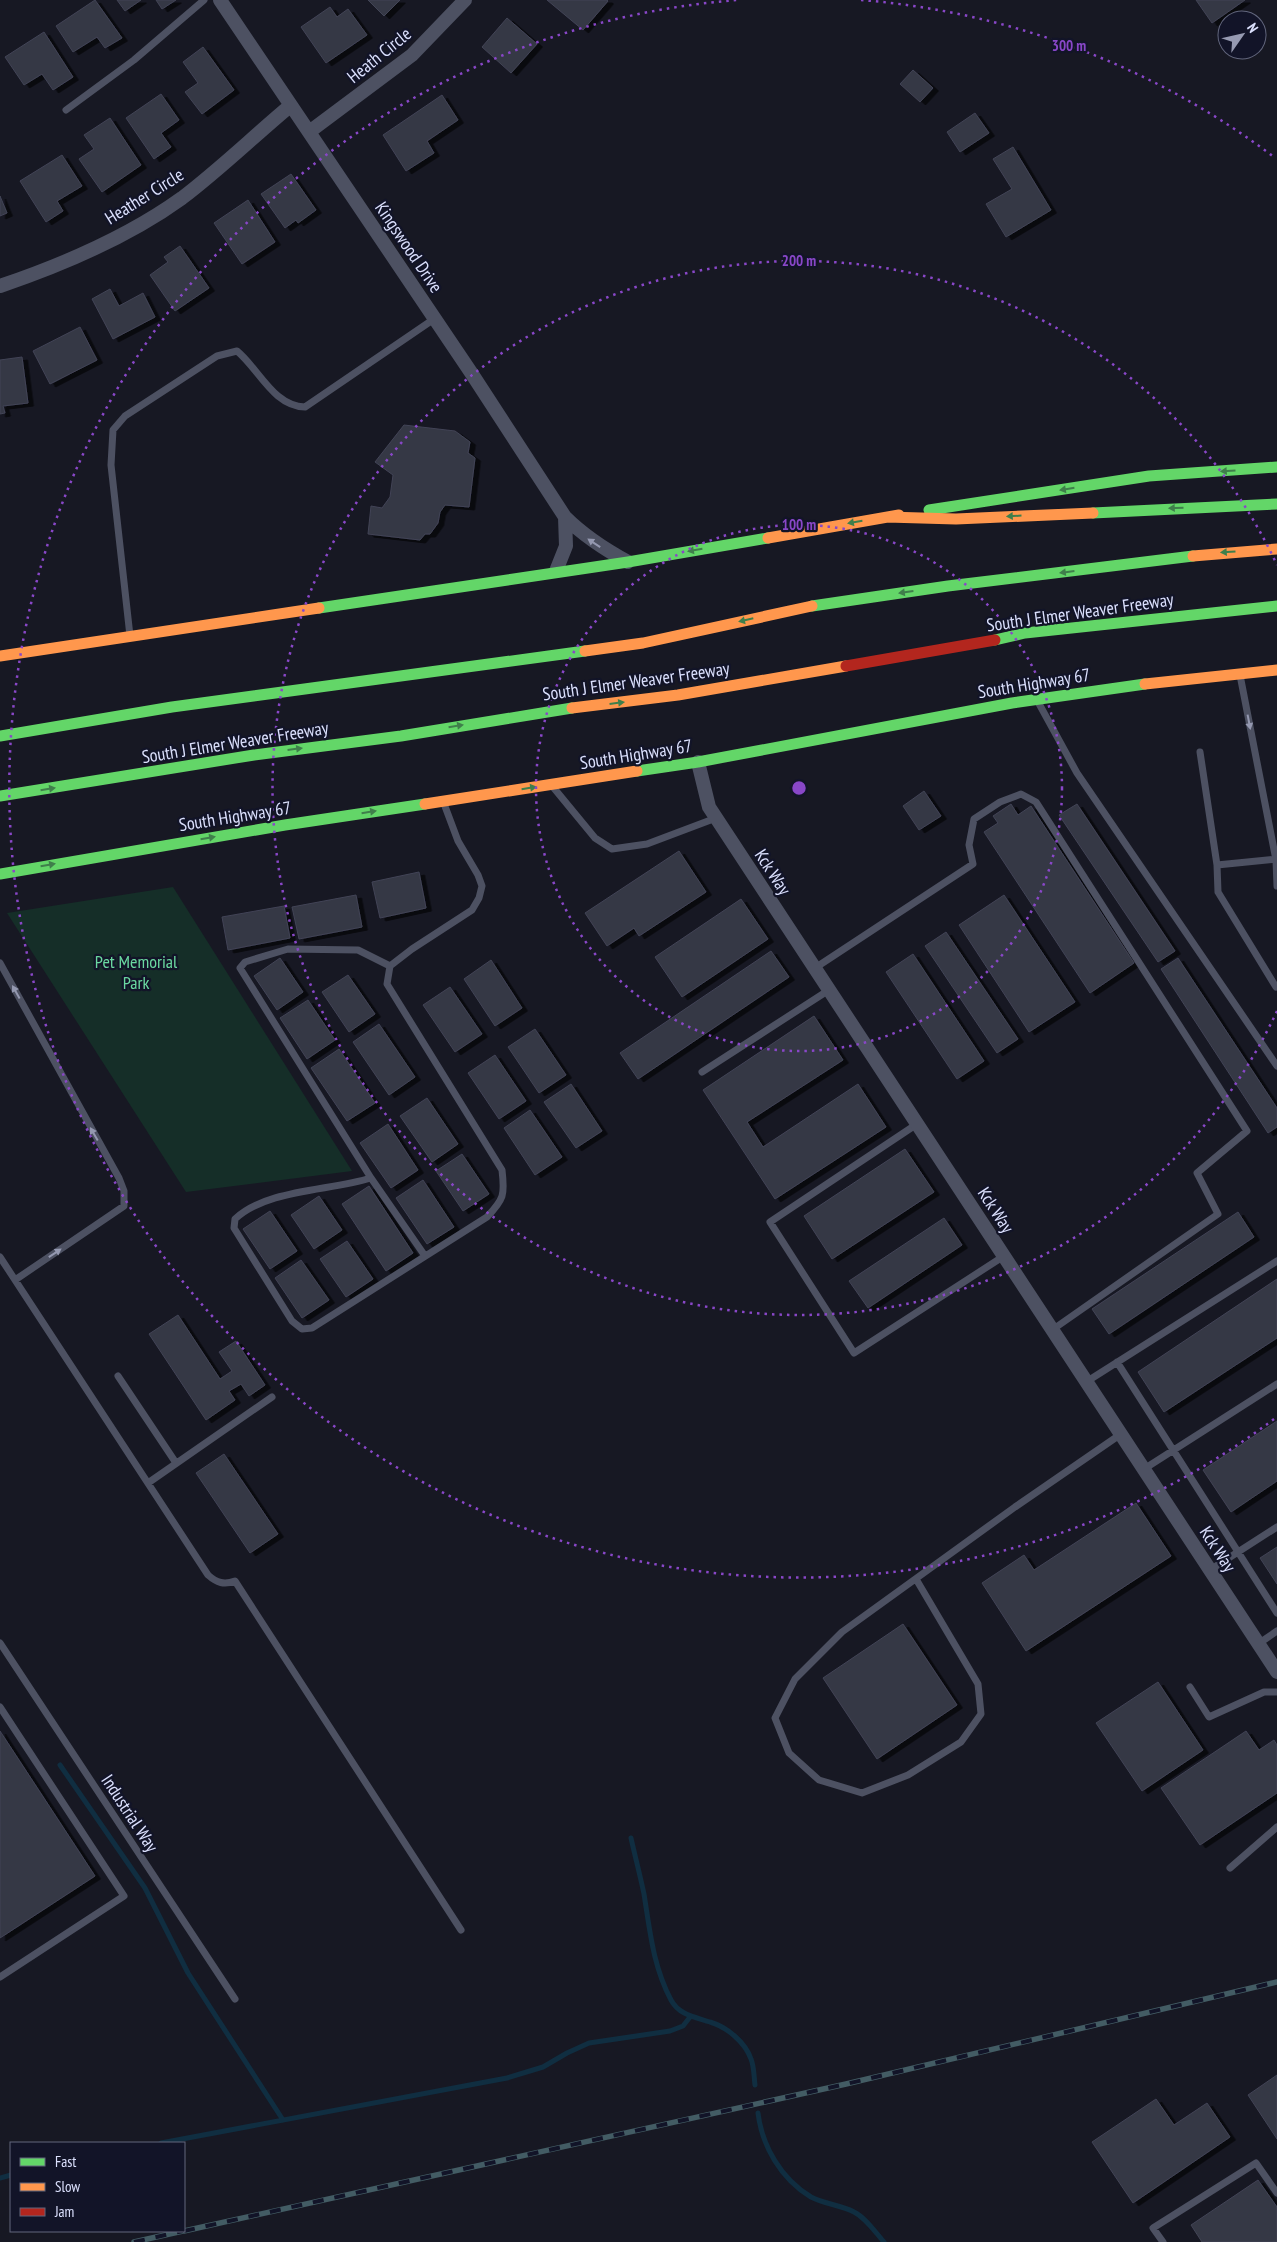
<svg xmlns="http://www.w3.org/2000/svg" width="1277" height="2242" viewBox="0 0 1277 2242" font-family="'PT Sans Narrow',sans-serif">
  <defs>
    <filter id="shadow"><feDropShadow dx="5.5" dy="3" stdDeviation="0" flood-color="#0009"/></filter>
  </defs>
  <rect width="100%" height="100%" fill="#171823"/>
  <!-- green -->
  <path fill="#152e28" d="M173 887 352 1171 186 1192 7 913Z"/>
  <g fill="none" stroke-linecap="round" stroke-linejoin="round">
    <!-- stream -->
    <path stroke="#102e41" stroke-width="5" d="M60 1765 145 1888 188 1973 283 2120
      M631 1838C635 1856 640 1875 644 1894 650 1931 653 1966 671 2000 679 2015 695 2017 710 2022 727 2027 745 2042 751 2059 754 2066 754 2077 755 2085
      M758 2113C762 2146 781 2179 811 2197 824 2204 841 2205 854 2212 866 2218 875 2232 884 2242
      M161 2143 507 2078 543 2067 567 2053 589 2043 670 2031 683 2026 690 2017
      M0 2178 11 2175"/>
  </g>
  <!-- building -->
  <path fill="#353744" stroke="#424456" filter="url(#shadow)" d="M95 0 122 38 105 48 97 37 73 52 56 26Z
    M117 0H141L125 11Z
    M156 0H176L162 9Z
    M368 0H400L384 16Z
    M547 0H607L608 1 583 30Z
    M1196 0H1245L1212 23Z
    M330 7 337 17 348 9 367 35 326 63 301 27Z
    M507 18 537 44 511 73 482 47Z
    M44 32 73 77 53 90 42 74 24 85 5 57Z
    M203 47 234 90 202 114 185 92 198 83 183 62Z
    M913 70 933 88 920 102 900 84Z
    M161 94 179 120 161 133 171 147 154 159 126 118Z
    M442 95 458 120 427 141 434 153 406 171 383 135Z
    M975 113 989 133 960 152 947 132Z
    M110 118 141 165 102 192 79 159 94 149 84 135Z
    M1013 147 1051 210 1006 237 986 204 1012 189 993 159Z
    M62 155 82 186 57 201 63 211 46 222 20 181Z
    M291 174 316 210 298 223 296 220 285 228 261 194Z
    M0 196 7 213 0 216Z
    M248 200 275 242 242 264 214 223Z
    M180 246 209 288 175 311 150 275 168 262 164 257Z
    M110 289 119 306 143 293 155 317 113 339 92 299Z
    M80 327 97 360 50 384 33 351Z
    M22 357 28 403 3 406 5 413 0 414V360Z
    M404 425 455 431 470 442 468 453 475 458 469 507 445 505 440 512 438 523 430 534H425L420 540 368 534 371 506 382 508 390 497 393 475 375 462Z
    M924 791 941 816 919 830 903 806Z
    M1011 804 1018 815 1031 806 1134 963 1090 993 984 832 998 823 993 816Z
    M1077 804 1175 951 1158 962 1059 815Z
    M679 851 706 892 639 936 634 928 607 946 585 913Z
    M419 872 426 908 380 918 372 882Z
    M356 895 362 927 299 939 292 907Z
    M1004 895 1075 1002 1029 1032 959 925Z
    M741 899 768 939 682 997 655 957Z
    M284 906 290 938 228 950 222 917Z
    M946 932 1018 1039 997 1053 925 946Z
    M771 951 789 977 638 1079 620 1053Z
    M913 954 984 1061 957 1079 886 972Z
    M280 958 303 992 277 1010 254 976Z
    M1178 958 1277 1108V1127L1268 1133 1161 969Z
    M491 960 522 1008 495 1026 464 979Z
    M348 975 375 1014 349 1032 322 992Z
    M450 987 482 1034 455 1052 423 1005Z
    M308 1000 335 1040 307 1059 280 1018Z
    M814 1016 843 1060 747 1122 763 1147 858 1084 886 1127 775 1199 703 1090Z
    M379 1024 415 1077 389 1095 353 1042Z
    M535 1029 566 1075 539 1093 508 1047Z
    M339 1049 375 1103 347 1121 311 1068Z
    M495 1055 526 1101 499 1119 468 1073Z
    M571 1084 602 1131 576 1148 544 1102Z
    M427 1098 458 1144 432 1162 400 1116Z
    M530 1110 562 1157 535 1175 504 1128Z
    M388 1124 418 1170 391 1188 360 1143Z
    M905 1149 934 1192 832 1259 804 1216Z
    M462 1154 489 1194 463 1211 436 1171Z
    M423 1180 454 1227 427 1244 396 1198Z
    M369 1186 413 1253 386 1271 342 1204Z
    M319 1196 342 1230 314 1249 291 1215Z
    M270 1211 297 1251 270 1269 243 1229Z
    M1238 1212 1254 1237 1109 1334 1092 1309Z
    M944 1218 962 1245 868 1308 849 1281Z
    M347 1241 373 1279 346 1297 320 1259Z
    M301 1260 329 1300 302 1318 275 1278Z
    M1277 1279V1338L1164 1412 1138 1372Z
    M178 1315 220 1379 232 1371 219 1352 236 1341 265 1385 249 1396 241 1384 229 1391 235 1400 206 1420 149 1334Z
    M1277 1421V1481L1231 1512 1203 1470Z
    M224 1454 278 1534 250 1553 196 1473Z
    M1136 1503 1171 1556 1026 1651 982 1583 1024 1555 1034 1570Z
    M1277 1547V1584L1260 1558Z
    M903 1624 957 1705 877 1759 823 1678Z
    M1158 1682 1203 1750 1142 1791 1096 1723Z
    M0 1731 95 1876 0 1938Z
    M1246 1731 1259 1750 1274 1740 1277 1745V1793L1200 1845 1161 1788Z
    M1277 2075V2139L1248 2095Z
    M1156 2099 1174 2125 1207 2103 1230 2137 1133 2203 1092 2142Z
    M1258 2180 1277 2207V2242H1202L1191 2225Z"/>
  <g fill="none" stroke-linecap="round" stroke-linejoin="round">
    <!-- lane -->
    <path stroke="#4d5162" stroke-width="7" d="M66 110 134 60 204 0
      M130 636 111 465 113 430 125 416 217 356 237 351C259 369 273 406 305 407L434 319
      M1240 675 1276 860 1277 886
      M1037 700 1077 773 1277 1066
      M1200 752 1217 865
      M553 787 595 838 612 849 647 844 716 818
      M0 963 119 1178 124 1191V1206L15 1280
      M390 966 358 950 288 949 245 962 240 968 371 1178C329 1191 267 1189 235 1219L234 1228 292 1321 302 1329 312 1328 487 1217C504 1199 505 1195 502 1170L387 984 390 966 412 949 472 910 479 898 482 886 478 875 458 841 443 801
      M815 968 973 864 969 845 974 819 1000 802 1021 794 1036 802 1247 1131 1197 1173 1218 1214 1052 1330
      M1276 987 1218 892 1217 865 1277 859
      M702 1072 829 990
      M917 1124 770 1222 854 1353 1004 1256
      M371 1178 425 1256
      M0 1257 208 1575C217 1583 224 1585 235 1581L461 1930
      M1117 1362 1277 1613
      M118 1376 176 1463
      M1086 1382 1277 1261
      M1144 1469 1277 1384
      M148 1483 272 1397
      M1210 1570 1277 1527
      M916 1579 978 1684 981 1714 961 1742 908 1775 862 1793 819 1780 789 1753 775 1718 795 1679 842 1632 1015 1507 1121 1434
      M0 1643 235 1999
      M1258 1644 1277 1631
      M1190 1687 1209 1717 1264 1692H1277
      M0 1707 124 1896 0 1977
      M1230 1868 1277 1827
      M1163 2242 1153 2228 1256 2163 1277 2193"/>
    <!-- street -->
    <path stroke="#4d5162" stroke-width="14" d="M220 0 472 374 565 517C584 536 604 549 628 562
      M309 132 412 55 465 0
      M0 286C62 265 128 237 182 198 219 170 254 136 290 106
      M556 571 566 546 565 517
      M698 762 709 807 1277 1672"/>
    <!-- fast -->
    <path stroke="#63d668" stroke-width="11" d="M929 510 1149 476 1277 467
      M1093 513 1277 504
      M812 606 948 586 1193 556
      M319 608 628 562 768 538
      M995 640 1025 633 1277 606
      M0 736 172 707 585 651
      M637 771 698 762 1012 703 1145 684
      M0 796 254 755 401 736 572 708
      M0 874 285 825 425 804"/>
    <!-- slow -->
    <path stroke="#ff974d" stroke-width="11" d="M887 517 956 519 1093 513
      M768 538 899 515
      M1193 556 1277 549
      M585 651 643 643 812 606
      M0 656 319 608
      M1145 684 1277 670
      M572 708 678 695 846 666
      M425 804 637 771"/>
    <!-- jam -->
    <path stroke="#b3261e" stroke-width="11" d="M846 666 995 640"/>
    <!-- rail casing -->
    <g stroke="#435c64" stroke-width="5.5">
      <path id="rail" d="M184 2231 846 2084 1277 1982
        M134 2242 183 2231"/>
    </g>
    <!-- rail -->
    <use href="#rail" stroke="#121428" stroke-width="4" stroke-dasharray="11" stroke-linecap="butt"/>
  </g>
  <!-- one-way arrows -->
  <defs><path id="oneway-solid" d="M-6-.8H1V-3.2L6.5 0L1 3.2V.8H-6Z" transform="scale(1.25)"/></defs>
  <g fill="#3f7f4b">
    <use href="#oneway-solid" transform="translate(1228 471) rotate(176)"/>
    <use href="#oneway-solid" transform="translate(1067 489) rotate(171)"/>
    <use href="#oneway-solid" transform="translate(1176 508) rotate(178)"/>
    <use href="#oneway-solid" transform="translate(1014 516) rotate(177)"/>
    <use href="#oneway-solid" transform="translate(855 522) rotate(170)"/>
    <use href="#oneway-solid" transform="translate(695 550) rotate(170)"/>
    <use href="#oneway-solid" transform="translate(1228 552) rotate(176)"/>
    <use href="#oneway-solid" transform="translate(1067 572) rotate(173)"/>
    <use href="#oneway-solid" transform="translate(906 592) rotate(172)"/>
    <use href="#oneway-solid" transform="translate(746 620) rotate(167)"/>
    <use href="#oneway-solid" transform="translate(617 703) rotate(-7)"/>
    <use href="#oneway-solid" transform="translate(456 726) rotate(-9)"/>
    <use href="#oneway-solid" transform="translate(295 749) rotate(-7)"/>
    <use href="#oneway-solid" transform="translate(529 788) rotate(-9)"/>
    <use href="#oneway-solid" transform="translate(48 789) rotate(-9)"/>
    <use href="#oneway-solid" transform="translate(369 812) rotate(-9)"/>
    <use href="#oneway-solid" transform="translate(208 838) rotate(-10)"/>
    <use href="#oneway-solid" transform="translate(48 865) rotate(-10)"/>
  </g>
  <g fill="#9498b0">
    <use href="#oneway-solid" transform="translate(594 543) rotate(-146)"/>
    <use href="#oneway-solid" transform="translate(1249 722) rotate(79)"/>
    <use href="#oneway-solid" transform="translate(16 992) rotate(-119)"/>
    <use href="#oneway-solid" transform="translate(94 1134) rotate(-120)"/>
    <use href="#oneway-solid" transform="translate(55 1253) rotate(-34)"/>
  </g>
  <!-- distance rings -->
  <g fill="none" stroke="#8947c8" stroke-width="2.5" stroke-dasharray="2.5 5">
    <circle cx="799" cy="788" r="263"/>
    <path d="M1277 1011A527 527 0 1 1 1277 565"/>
    <path d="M1274 1419A790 790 0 1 1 737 0M861 0A790 790 0 0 1 1274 157"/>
  </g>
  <g text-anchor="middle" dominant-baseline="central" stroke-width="4.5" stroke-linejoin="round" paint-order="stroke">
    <!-- street labels -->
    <g font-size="18" fill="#dbe0fd" stroke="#121428">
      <text transform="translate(379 55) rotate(-39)">Heath Circle</text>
      <text transform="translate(144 196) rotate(-32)">Heather Circle</text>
      <text transform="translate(409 247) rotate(56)">Kingswood Drive</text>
      <text transform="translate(1080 612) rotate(-8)">South J Elmer Weaver Freeway</text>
      <text transform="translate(636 681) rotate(-8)">South J Elmer Weaver Freeway</text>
      <text transform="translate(1034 683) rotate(-9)">South Highway 67</text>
      <text transform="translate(235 742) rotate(-9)">South J Elmer Weaver Freeway</text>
      <text transform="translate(636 754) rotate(-9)">South Highway 67</text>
      <text transform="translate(235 816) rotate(-9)">South Highway 67</text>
      <text transform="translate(773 872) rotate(57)">Kck Way</text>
      <text transform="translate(996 1210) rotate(57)">Kck Way</text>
      <text transform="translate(1218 1549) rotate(57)">Kck Way</text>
      <text transform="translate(130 1813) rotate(57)">Industrial Way</text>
    </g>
    <!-- park labels -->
    <g font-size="18" fill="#6bd9a1" stroke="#121428">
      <text x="136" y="961">Pet Memorial<tspan x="136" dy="21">Park</tspan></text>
    </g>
  </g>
  <circle cx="799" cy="788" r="8" fill="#8947c8" stroke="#121428" stroke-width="2.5"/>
  <g font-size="15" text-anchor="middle" font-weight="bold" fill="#8947c8" stroke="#121428" stroke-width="4.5" stroke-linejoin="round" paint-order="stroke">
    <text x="1069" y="51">300 m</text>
    <text x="799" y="266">200 m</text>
    <text x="799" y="530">100 m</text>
  </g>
  <!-- legend -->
  <rect x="10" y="2142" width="175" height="90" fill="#121428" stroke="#62667d"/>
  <rect x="20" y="2158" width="25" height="8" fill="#63d668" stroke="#62667d"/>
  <text x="55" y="2167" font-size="15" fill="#dbe0fd">Fast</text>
  <rect x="20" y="2183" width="25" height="8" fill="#ff974d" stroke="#62667d"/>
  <text x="55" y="2192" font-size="15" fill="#dbe0fd">Slow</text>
  <rect x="20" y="2208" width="25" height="8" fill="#b3261e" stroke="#62667d"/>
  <text x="55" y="2217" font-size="15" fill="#dbe0fd">Jam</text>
  <!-- north arrow -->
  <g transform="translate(1242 35) rotate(56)"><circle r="24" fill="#121428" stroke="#62667d"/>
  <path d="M0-4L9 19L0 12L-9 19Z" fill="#969ab1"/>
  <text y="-8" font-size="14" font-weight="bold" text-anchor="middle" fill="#dbe0fd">N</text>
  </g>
</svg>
